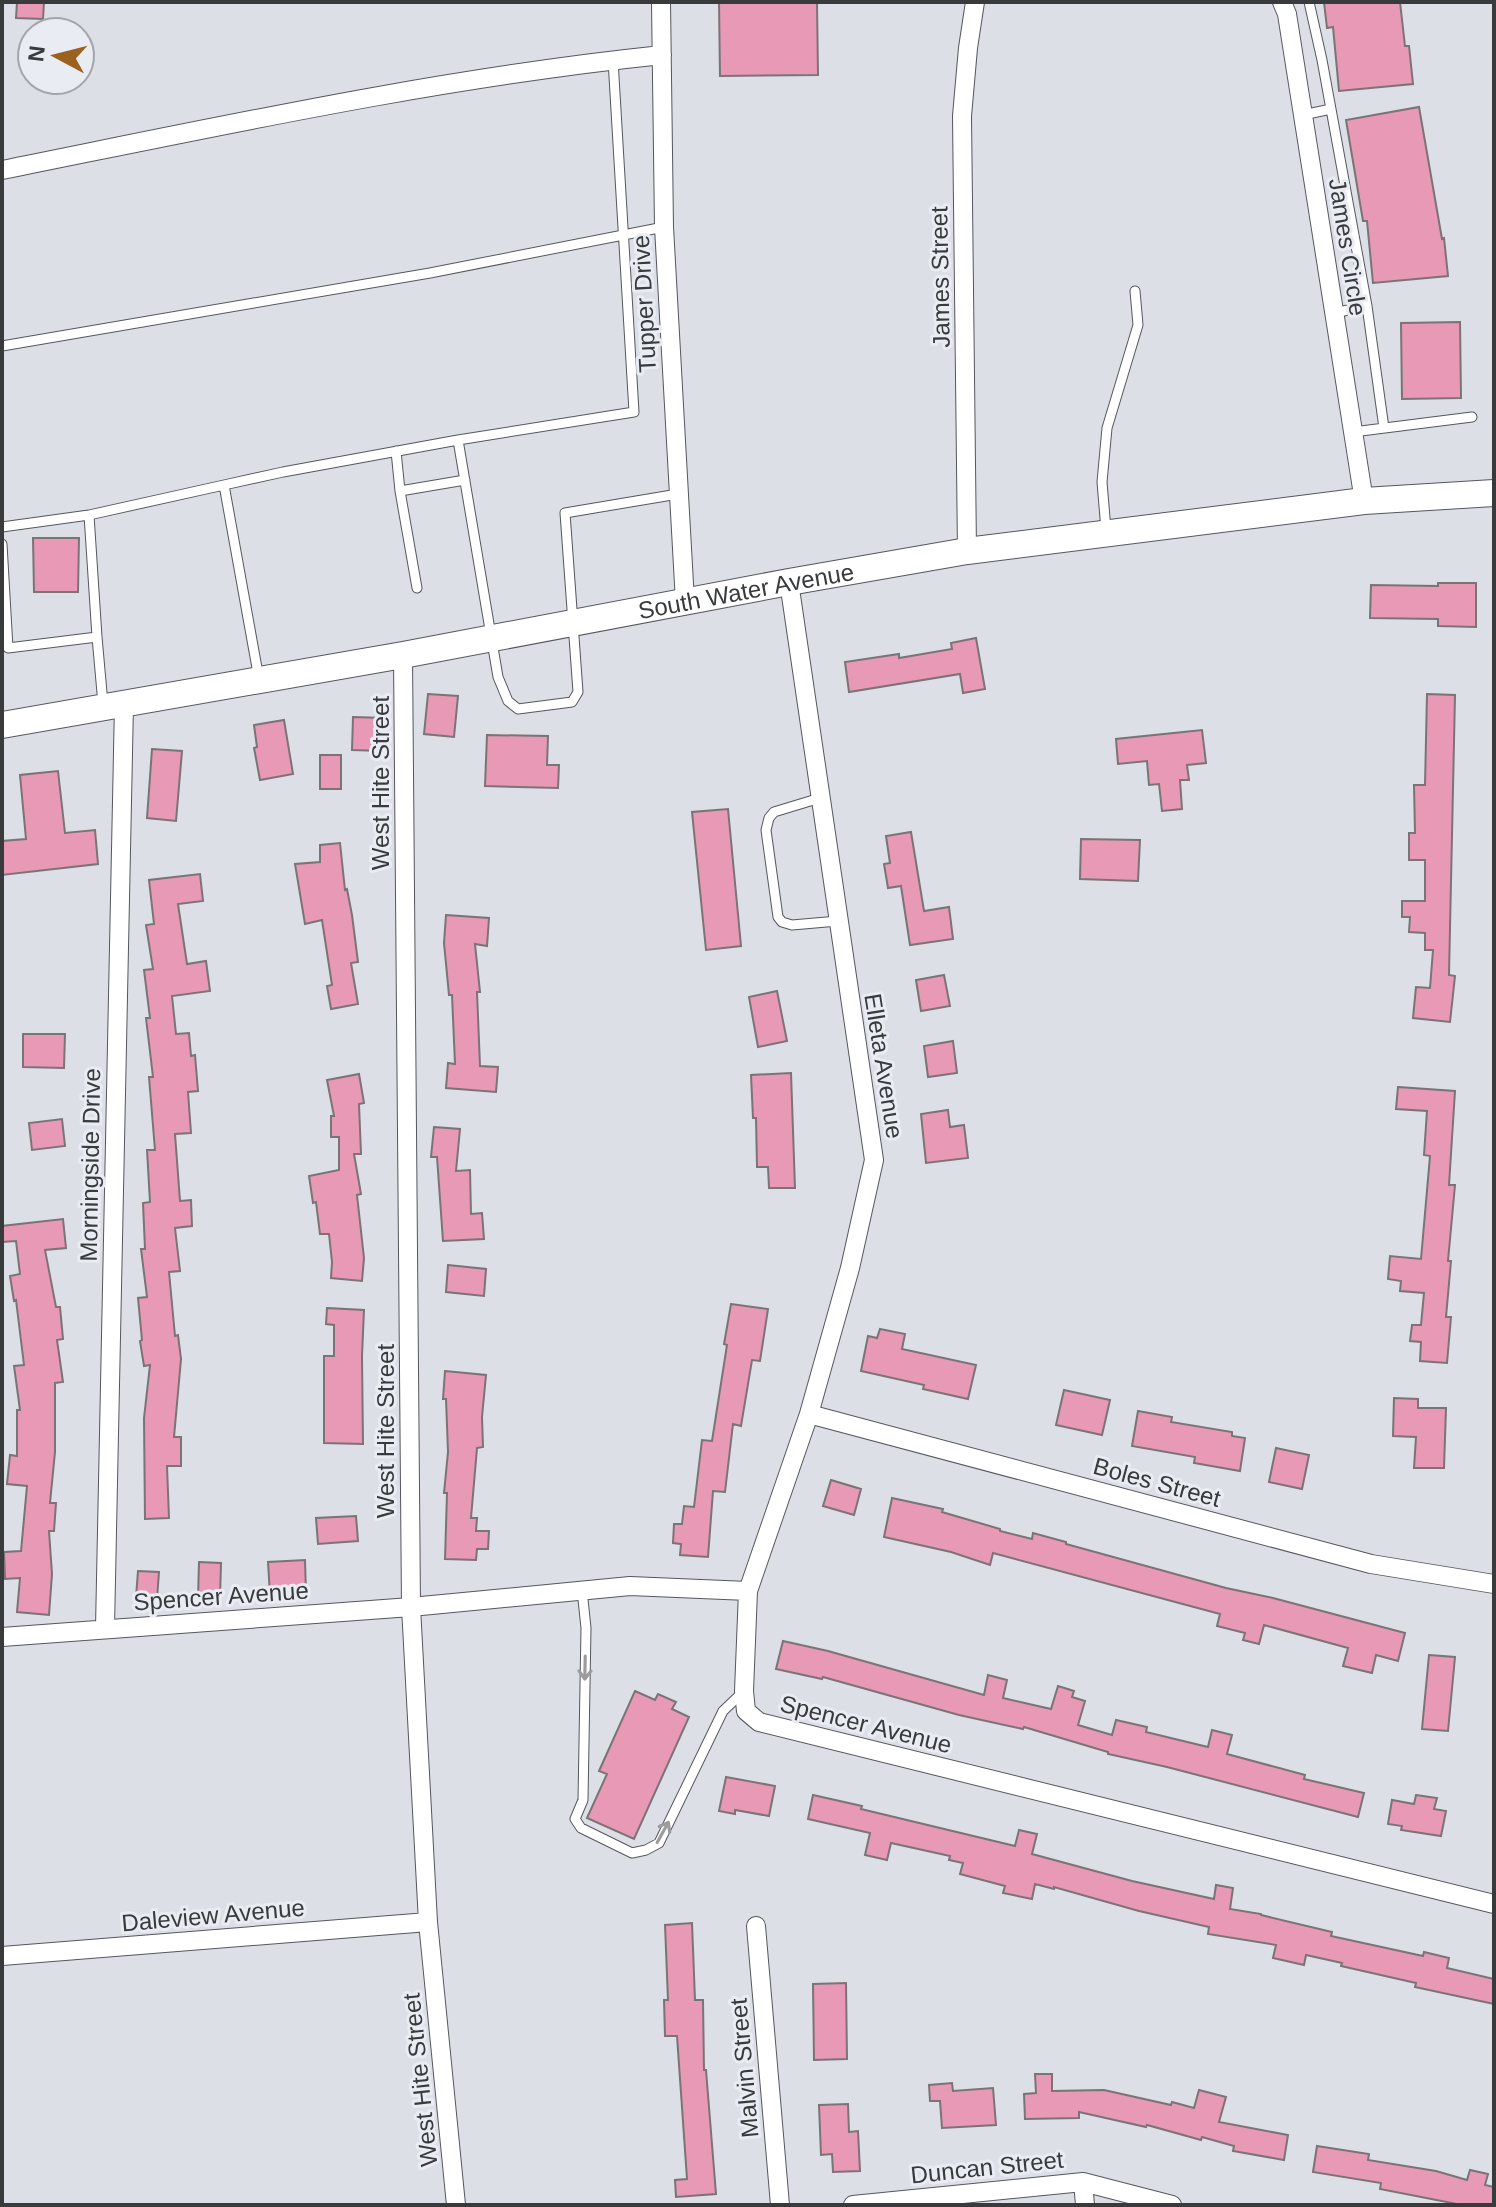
<svg xmlns="http://www.w3.org/2000/svg" width="1496" height="2207" viewBox="0 0 1496 2207" font-family="Helvetica,sans-serif">
  <rect width="100%" height="100%" fill="#dcdfe6"/>
  <!-- building -->
  <path fill="#e799b5" stroke="#7b7376" stroke-width="2" d="M17 2H44L43 19 16 18Z
    M719 2H817L818 75 720 76Z
    M1324 2H1400L1405 46H1409L1413 84 1339 91 1333 27 1327 28Z
    M1419 107 1442 239 1444 238 1448 276 1373 283 1367 221H1363L1346 120Z
    M1460 322 1461 398 1402 399 1401 323Z
    M33 538H79L78 592H34Z
    M1438 583H1476V627L1438 626V619L1370 618 1371 585 1438 586Z
    M976 638 985 689 963 693 960 674 849 692 845 662 899 654V658L952 649 951 643Z
    M428 694 458 696 454 737 424 734Z
    M1427 694 1455 695 1449 975 1455 976 1450 1022 1413 1018 1416 987 1430 988 1433 950H1425V933L1409 932 1410 917H1402V901H1425V860H1409V833H1415L1414 785H1425Z
    M353 717 384 718 383 751 352 750Z
    M284 720 293 774 260 780 254 748 257 747 254 725Z
    M1202 730 1206 763 1187 765 1189 780H1180L1182 809 1162 811 1159 784 1149 785 1147 761 1118 764 1116 739Z
    M487 735 548 736 547 765H559L558 788 485 786Z
    M152 749 182 751 176 821 147 818Z
    M320 755H341V789H320Z
    M58 771 65 833 95 830 98 864 2 875V841L26 839 20 775Z
    M728 809 741 946 706 950 692 812Z
    M911 832 924 911 949 907 953 939 910 945 901 886 888 888 884 864 890 863 886 836Z
    M1081 839 1140 840 1138 881 1080 879Z
    M340 843 345 890 347 889 352 915 358 962 351 963 358 1004 331 1009 327 986 332 985 322 920 305 924 295 864 320 862V845Z
    M200 874 203 901 178 904 187 964 206 961 210 991 172 996 176 1034 189 1033 191 1056 195 1055 198 1091 188 1092 191 1133 175 1134 180 1201 191 1200 192 1226 175 1228 180 1271 169 1272 175 1336 178 1335 181 1359 174 1437H181V1466H167L169 1518 145 1519 144 1418 150 1365 144 1366 140 1341 142 1340 138 1298 147 1297 141 1249H145L143 1203 150 1202 147 1150H155L149 1077H153L146 1018H150L144 970 153 969 146 925 154 924 149 880Z
    M446 915 489 918 487 946 475 944 480 992H477L480 1066 498 1067 496 1092 446 1088 448 1063 455 1064 452 995H449L444 943Z
    M944 975 950 1006 921 1011 916 980Z
    M777 991 787 1041 758 1047 749 997Z
    M23 1034H65L64 1068 23 1067Z
    M953 1041 957 1073 928 1077 924 1046Z
    M791 1073 795 1188H769L768 1167H757L756 1118H753L751 1075Z
    M359 1074 364 1103 359 1104 361 1154H354L361 1194 357 1195 364 1258 362 1281 331 1278 332 1262 329 1234H320L316 1202 313 1203 309 1176 339 1170V1137H331V1116H334L327 1080Z
    M1398 1087 1455 1091 1449 1185H1455L1448 1261H1451L1446 1317H1451L1447 1363 1420 1361 1421 1342 1410 1341 1412 1325H1421L1424 1293 1400 1291 1401 1281 1388 1279 1390 1256 1421 1259 1430 1156 1424 1155 1427 1111 1396 1109Z
    M948 1110 950 1127 964 1125 968 1158 926 1163 921 1114Z
    M62 1119 65 1146 32 1150 29 1123Z
    M434 1127 460 1129 456 1171 470 1170 471 1214 482 1213 484 1239 443 1241 437 1157H431Z
    M63 1219 66 1248 45 1250 56 1307H60L63 1339 57 1340 63 1382 55 1383V1452L50 1503H56L54 1531H49L52 1574 49 1615 17 1612 20 1578 5 1579 4 1552 21 1551 27 1486 7 1484 10 1455 17 1456V1410H20L14 1366 24 1365 16 1300 14 1301 10 1276 20 1274 16 1241 2 1242V1226Z
    M448 1265 486 1269 484 1296 446 1292Z
    M731 1304 768 1309 760 1361 752 1360 741 1426 733 1424 725 1492 713 1491 708 1557 680 1555 681 1544 673 1543 674 1524H682L684 1506 694 1507 702 1440 712 1441 727 1345 724 1344Z
    M327 1308 364 1310 362 1356 363 1444 324 1443V1356H334V1325L326 1324Z
    M880 1329 905 1334 902 1349 976 1365 968 1399 923 1389 924 1385 861 1371 868 1336 877 1338Z
    M445 1371 486 1375 482 1417 483 1447 477 1448 471 1518H477L476 1531H489L488 1549H477L476 1560 445 1559 447 1493H444L448 1452 446 1399H443Z
    M1064 1390 1110 1400 1102 1435 1056 1425Z
    M1394 1398 1418 1399V1408H1446L1444 1468H1414L1416 1437 1393 1436Z
    M1138 1411 1172 1417 1171 1422 1232 1432V1436L1245 1438 1240 1471 1194 1463 1195 1457 1132 1446Z
    M1276 1448 1309 1455 1302 1489 1269 1482Z
    M831 1480 861 1489 854 1515 823 1506Z
    M892 1498 943 1509 942 1512 1000 1529V1531L1032 1539 1033 1533 1066 1542V1544L1226 1588 1273 1598 1405 1633 1398 1661 1376 1655 1372 1673 1343 1666 1348 1648 1264 1625 1259 1644 1243 1640 1245 1633 1217 1626 1220 1614 993 1553 990 1565 951 1552 884 1537Z
    M356 1516 358 1541 318 1544 316 1518Z
    M305 1560 306 1594 270 1595 268 1562Z
    M199 1562 221 1563 220 1598H198Z
    M138 1571 159 1572 157 1599 136 1597Z
    M783 1641 828 1651 984 1695 988 1675 1007 1680 1003 1698 1051 1709 1058 1686 1074 1691 1072 1697 1085 1701 1078 1725 1112 1735 1116 1720 1147 1727 1146 1732 1208 1747 1212 1730 1232 1735 1227 1754 1305 1775 1304 1779 1364 1793 1358 1817 1167 1767 1108 1754V1752L1024 1727 1023 1729 959 1715 823 1677 822 1679 776 1669Z
    M1429 1655 1455 1657 1448 1731 1422 1729Z
    M635 1691 655 1700 658 1694 676 1702 672 1709 689 1717 634 1839 587 1818 607 1774 599 1771Z
    M726 1777 775 1786 769 1816 735 1810V1814L719 1811Z
    M813 1795 862 1806 861 1809 1015 1846 1019 1830 1037 1834 1032 1854 1132 1881 1214 1899 1216 1885 1233 1888 1230 1909 1261 1914V1915L1332 1932 1331 1936 1423 1956 1424 1952 1449 1958 1447 1968 1494 1979V2004L1415 1987 1416 1983 1341 1966 1342 1963 1306 1955 1304 1965 1273 1958 1276 1945 1208 1934 1209 1927 1139 1911 1054 1887V1889L1035 1884 1032 1899 1003 1893 1005 1886 960 1874 963 1863 949 1860 950 1856 891 1843 887 1860 865 1855 870 1833 808 1819Z
    M1416 1795 1437 1798 1434 1809 1446 1811 1441 1836 1401 1830 1402 1826 1388 1824 1392 1800 1414 1804Z
    M692 1923 695 2000H703L704 2070H706L716 2194 676 2197 675 2180 687 2179 677 2036H665L664 2000H668L665 1925Z
    M846 1983 847 2059 814 2060 813 1984Z
    M1035 2074H1052V2091L1104 2090 1171 2105 1172 2102 1194 2108 1199 2090 1226 2097 1219 2122 1288 2135 1284 2160 1233 2151 1234 2146 1202 2137 1201 2140 1147 2125 1146 2127 1079 2112V2118L1025 2119 1024 2094 1036 2093Z
    M952 2083 953 2091 993 2088 996 2125 942 2128 940 2101H930L929 2085Z
    M848 2104 849 2132 858 2131 860 2171 833 2172 832 2154 821 2155 819 2105Z
    M1317 2146 1369 2154 1368 2160 1436 2171 1467 2180 1470 2170 1488 2174 1485 2185 1494 2187V2205H1462L1380 2189 1381 2183 1313 2172Z"/>
  <g fill="none" stroke-linecap="round" stroke-linejoin="round">
    <!-- service casing -->
    <g stroke="#54575d" stroke-width="11">
      <path id="service" d="M1309 2 1322 60 1367 306
        M613 60 634 412 458 440 498 677 508 701 518 709 572 702 578 692 565 513 678 494
        M1303 115 1331 109
        M1334 313 1367 306 1384 428
        M2 346 430 273 664 227
        M1353 432 1472 417
        M396 451 400 491 417 588
        M400 491 465 480
        M89 515 97 637 103 704
        M2 527 89 515 224 485
        M1106 530 1102 482 1107 428 1138 325 1135 291
        M2 544 8 648 97 637
        M259 679 224 485 283 472 458 440
        M820 798 774 812 769 818 766 830 778 917 782 922 792 925 838 921
        M582 1590 586 1628 583 1800 575 1819 581 1828 632 1853 646 1850 659 1843 723 1711 743 1692"/>
    </g>
    <!-- minor casing -->
    <g stroke="#54575d" stroke-width="20">
      <path id="minor" d="M661 2 664 227 685 602
        M1282 2 1287 14 1364 501
        M2 170C221 126 440 78 662 55
        M967 551 962 116 968 48 975 2
        M789 582 874 1160 850 1268 809 1414 748 1591 744 1691 746 1711 759 1722 1494 1904
        M403 655 411 1607 428 1922 456 2205
        M809 1414 1371 1564 1494 1584
        M105 1628 124 704
        M2 1637 411 1607 630 1586 748 1591
        M756 1926 780 2205
        M2 1956 428 1922
        M1083 2182 1085 2205
        M853 2205 1083 2182 1172 2205"/>
    </g>
    <!-- secondary casing -->
    <g stroke="#54575d" stroke-width="28">
      <g id="secondary">
        <path id="s1" d="M2 725 403 655 789 582 967 551 1364 501 1494 493"/>
      </g>
    </g>
    <!-- service -->
    <use href="#service" stroke="#fff" stroke-width="9"/>
    <!-- minor -->
    <use href="#minor" stroke="#fff" stroke-width="18"/>
    <!-- secondary -->
    <use href="#secondary" stroke="#fff" stroke-width="26"/>
  </g>
  <!-- one-way arrows -->
  <defs><path id="oneway-shaft" d="M-6 0H5M1.5-3L5.5 0L1.5 3" fill="none" stroke-width="1.6" stroke-linecap="round" stroke-linejoin="round" transform="scale(2)"/></defs>
  <g stroke="#9c9c9e">
    <use href="#oneway-shaft" transform="translate(585 1668) rotate(91)"/>
    <use href="#oneway-shaft" transform="translate(663 1832) rotate(-61)"/>
  </g>
  <g text-anchor="middle" dominant-baseline="central" stroke-width="6" stroke-linejoin="round" paint-order="stroke">
    <!-- street labels -->
    <g font-size="24" fill="#383a3c" stroke="#e9ecf3">
      <text transform="translate(1348 247) rotate(81)">James Circle</text>
      <text transform="translate(940 277) rotate(-91)">James Street</text>
      <text transform="translate(644 304) rotate(-93)">Tupper Drive</text>
      <text stroke="none"><textPath href="#s1" startOffset="756">South Water Avenue</textPath></text>
      <text transform="translate(380 783) rotate(-90)">West Hite Street</text>
      <text transform="translate(884 1066) rotate(81)">Elleta Avenue</text>
      <text transform="translate(90 1165) rotate(-89)">Morningside Drive</text>
      <text transform="translate(385 1431) rotate(-90)">West Hite Street</text>
      <text transform="translate(1157 1482) rotate(15)">Boles Street</text>
      <text transform="translate(221 1596) rotate(-4)">Spencer Avenue</text>
      <text transform="translate(866 1724) rotate(14)">Spencer Avenue</text>
      <text transform="translate(213 1915) rotate(-5)">Daleview Avenue</text>
      <text transform="translate(744 2068) rotate(-95)">Malvin Street</text>
      <text transform="translate(420 2080) rotate(-96)">West Hite Street</text>
      <text transform="translate(987 2167) rotate(-6)">Duncan Street</text>
    </g>
  </g>
  <!-- border -->
  <rect width="1496" height="2207" fill="none" stroke="#383a3c" stroke-width="8"/>
  <!-- north arrow -->
  <g transform="translate(56 56) rotate(277)"><circle r="38" fill="#e9ecf3" stroke="#a2a5aa" stroke-width="2"/>
  <path d="M0-6L14 30L0 20L-14 30Z" fill="#9b621f"/>
  <text y="-12" font-size="22" font-weight="bold" text-anchor="middle" fill="#383a3c">N</text>
  </g>
</svg>
